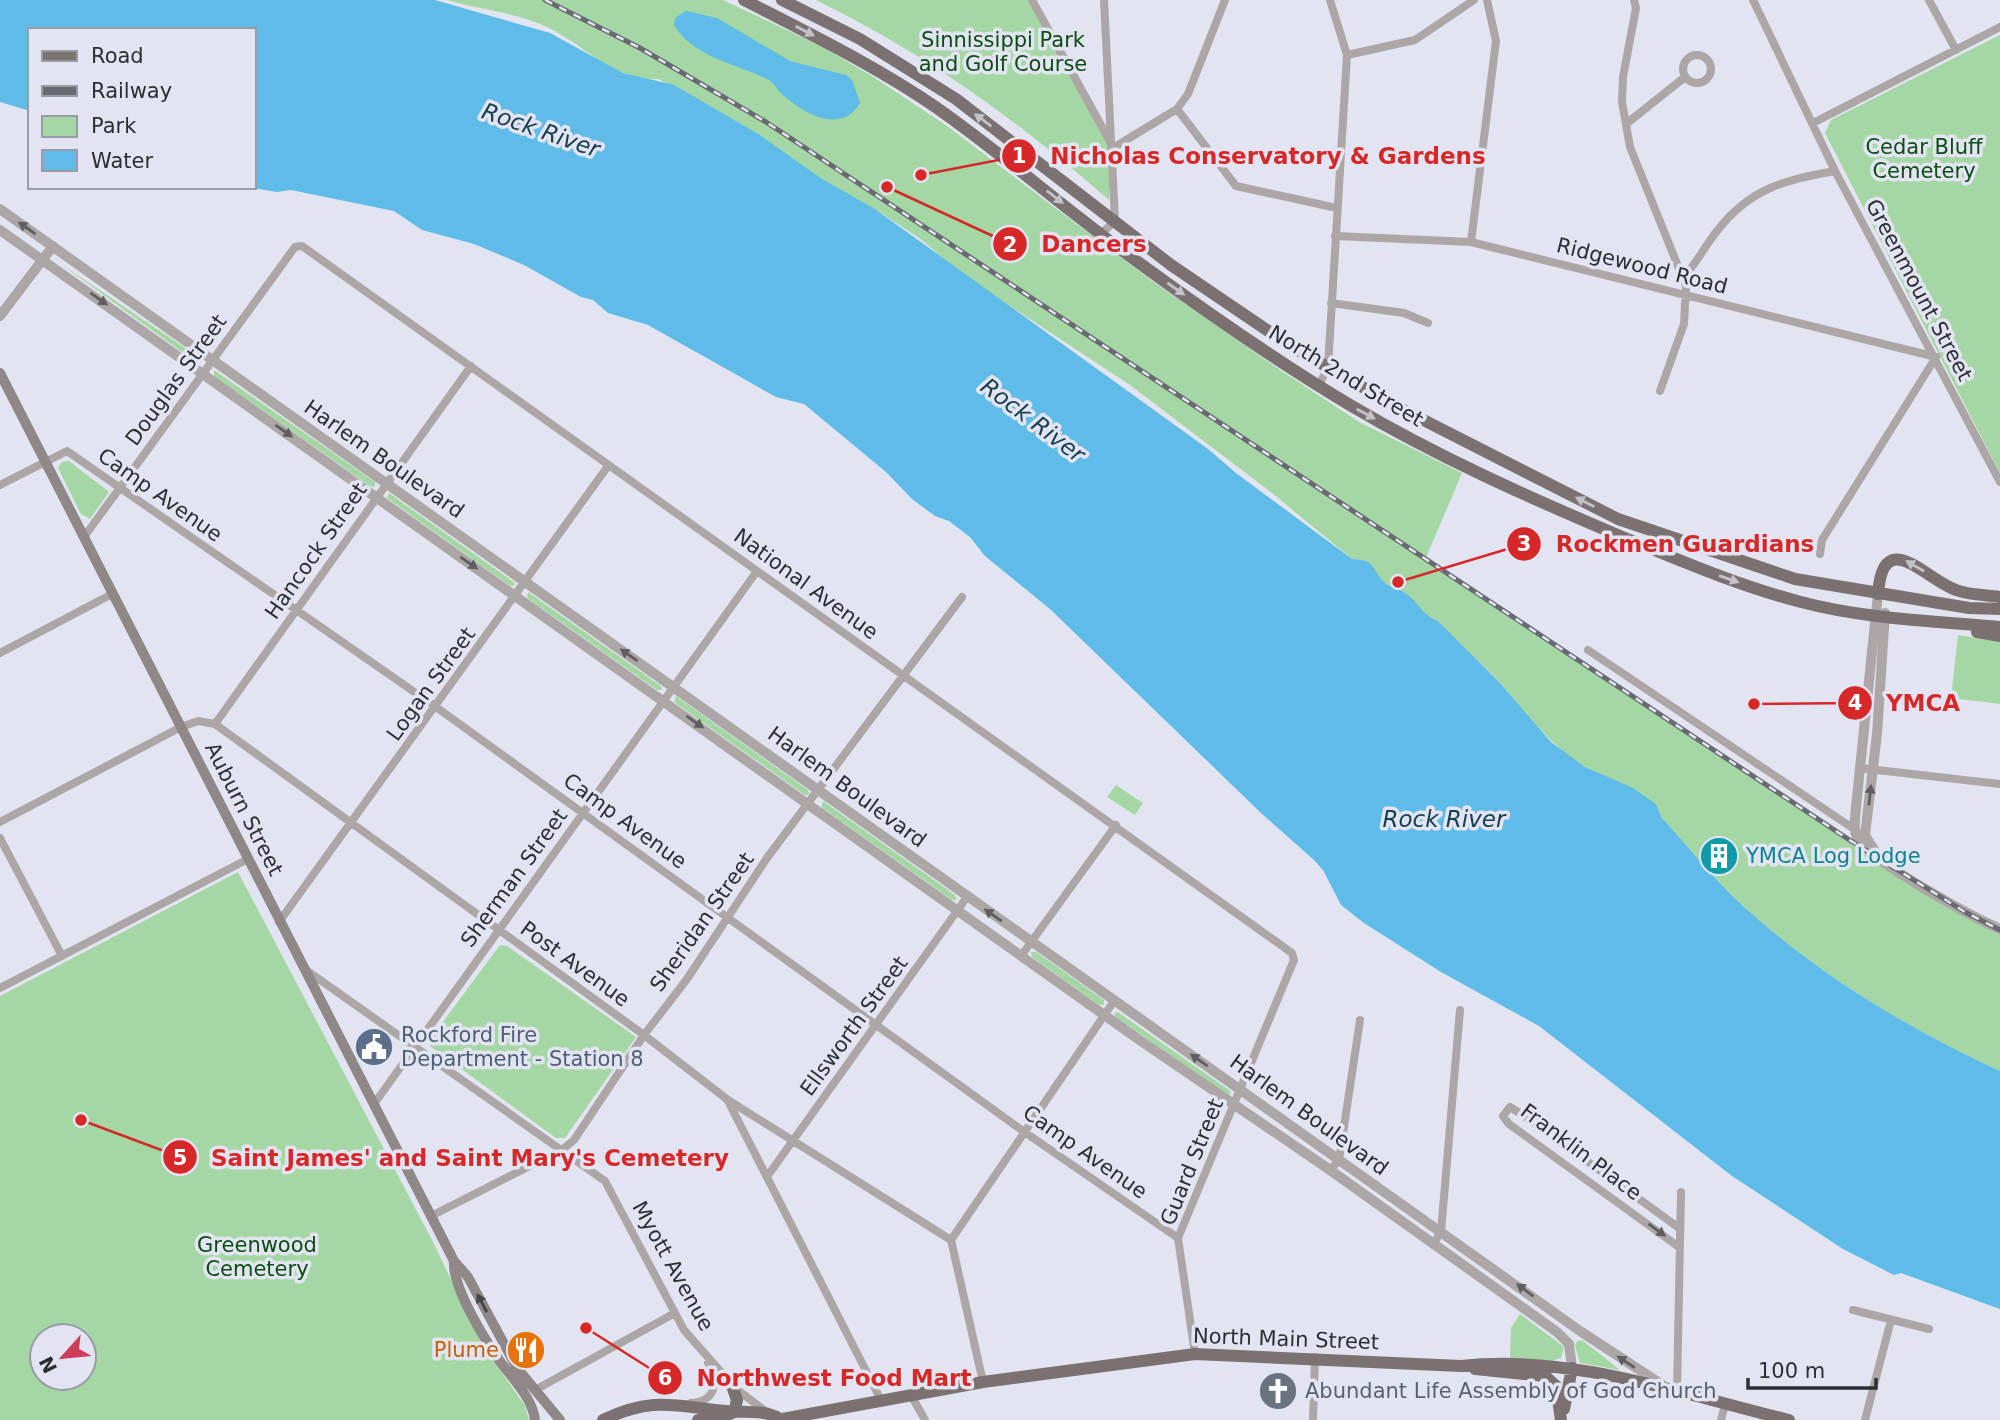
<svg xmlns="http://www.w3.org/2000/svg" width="2000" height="1420" viewBox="0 0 2000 1420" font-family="'DejaVu Sans',sans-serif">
  <rect width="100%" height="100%" fill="#e2e5f1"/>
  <!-- green -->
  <path fill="#a4d7a3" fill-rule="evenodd" d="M447 0H723L821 46 875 78 947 126 1152 281 1280 370 1359 422 1462 473 1425 560 1848 839 2000 930V1071C1907 1028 1821 976 1744 907 1714 880 1689 847 1661 817 1649 788 1612 782 1587 768 1552 748 1529 716 1503 686 1483 664 1458 644 1438 621 1422 615 1416 599 1400 590 1395 587 1390 587 1385 583 1370 569 1377 560 1352 559L1272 493 1130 385 961 274 922 240 875 209 831 187 760 135 658 79C616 82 583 44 547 27 516 12 480 10 447 0Z
    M816 0H1032L1113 148 1109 200C1021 122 922 52 816 0Z
    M2000 35V473L1825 133 1831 120Z
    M58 262 200 358 201 362 197 363Z
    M214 370 375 482V487L370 486 214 376Z
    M69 461 109 492 90 519 81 514 58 468 62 462Z
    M389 493 515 583V585L510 586 387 498Z
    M528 592 661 686 662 690H657L527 598Z
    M1958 635 2000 642V704L1951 698Z
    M676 696 808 790 810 795H805L674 702Z
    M1116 785 1143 803 1135 815 1107 797Z
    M823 801 955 895 957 900H952L821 807Z
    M238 872 433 1242 482 1344 525 1406 529 1420H0V996ZM42 1336H84V1378H42Z
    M500 945 507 946 636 1037 565 1138H556L430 1046 431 1038Z
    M1031 952H1036L1104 1000V1005H1099L1032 957Z
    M1118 1012 1229 1090 1231 1094 1227 1095 1116 1017 1114 1014Z
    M1520 1314 1564 1347 1561 1358 1552 1361 1510 1358 1511 1328Z
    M1582 1340 1620 1370 1580 1363 1575 1345 1577 1341Z"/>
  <!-- water -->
  <path fill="#5fbbe7" d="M0 0H435L550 33 623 73 674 85 760 135 822 179 875 209 1208 449 1236 473 1352 559C1377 560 1370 568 1385 583 1390 587 1395 587 1400 590 1417 598 1421 615 1438 621L1501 684 1551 742 1585 767 1633 788 1656 804 1661 817C1689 847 1714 880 1744 907 1821 976 1907 1028 2000 1071V1309L1901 1273 1894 1275 1843 1249 1732 1176 1539 1026 1441 972 1364 923 1341 905 1323 870 1314 860 1261 813 1050 609 985 556 970 537 949 521 935 516 912 499 886 472 804 404 776 397 648 325 608 313 593 300 581 297 524 265 474 244 422 230 394 211 291 190 277 192 246 187H254V30H30V111L0 102Z
    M686 11 717 18 790 61 846 75 852 80 860 103C841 135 804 114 782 94 776 89 774 82 767 79 735 63 694 58 674 25L675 18Z"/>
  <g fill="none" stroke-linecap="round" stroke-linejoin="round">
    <!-- minor -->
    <path stroke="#aca6a6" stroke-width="8" d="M1032 0 1112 145
      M1634 0 1636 8 1623 77 1622 102 1630 147 1686 286 1684 324 1660 391
      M1753 0 1835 171 2000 482
      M1929 0 1956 50
      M1683 69a14 14 0 1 1 28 0a14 14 0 1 1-28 0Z
      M1347 55 1415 40 1474 0
      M1177 109 1236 186 1337 208
      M1813 123 2000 27
      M1626 124 1685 77
      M1113 148 1177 109 1188 94 1225 0
      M1101 234 1115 221 1104 0
      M1335 236 1471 242 1936 357 1822 540 1820 554
      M1471 242 1496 41 1487 0
      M1685 276C1697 262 1705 246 1717 231 1750 188 1785 180 1835 171
      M1331 303 1404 313 1428 323
      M1319 385 1328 367 1347 55 1330 0
      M0 485 67 451 436 707 1023 1131 1178 1238
      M84 537 295 247 302 246 1292 953 1294 960 1178 1238 1195 1354
      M1588 650 1854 829
      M0 653 112 594
      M215 724 471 366
      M1859 768 2000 784
      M0 822 181 727 198 721 215 724 644 1035 728 1100 951 1240
      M0 838 62 956
      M279 922 608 466
      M1021 956 1116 825
      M306 970 605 1181 684 1330 735 1388 764 1410
      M0 988 248 859
      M728 1101 881 1400
      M374 1104 757 571
      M1330 1170 1339 1160 1360 1020
      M769 1174 967 897
      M431 1216 563 1149 574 1140 644 1035 687 979 767 858 962 597
      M1433 1244 1441 1232 1460 1010
      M1679 1247 1509 1124 1503 1116 1510 1107 1529 1119 1679 1228
      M1853 1310 1929 1329
      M983 1382 951 1240 1114 1001
      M535 1390 675 1313
      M1677 1392 1681 1192
      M911 1395 925 1420
      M691 1403C716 1401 719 1383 708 1363
      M1313 1420 1315 1357
      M1721 1420 1725 1405
      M1865 1420 1891 1320"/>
    <!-- tertiary -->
    <path stroke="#aca6a6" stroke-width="10" d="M0 209 1580 1331 1661 1384
      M0 230 1138 1039 1330 1170 1557 1332 1569 1344 1572 1368
      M0 316 53 246
      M1878 594 1856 807C1855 819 1852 834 1861 844 1881 866 1970 916 2000 929
      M1876 853 1865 835 1877 734 1885 613"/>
    <!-- secondary -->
    <path stroke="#908787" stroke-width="10" d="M0 373 454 1261 468 1277 517 1368 560 1420
      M454 1261C452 1287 484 1338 499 1360 512 1378 532 1397 535 1420"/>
    <!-- primary -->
    <path stroke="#7c7171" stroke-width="12" d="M744 0C810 34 876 66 937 108 1008 158 1072 215 1142 265 1209 314 1278 362 1350 405 1436 456 1528 497 1620 536 1679 560 1739 586 1801 602 1865 619 1934 621 2000 627
      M782 0 860 39 956 99 1171 265 1289 345 1394 405 1618 519 1795 579 1969 608 2000 609
      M1878 594C1883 525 1925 579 1956 590 1969 595 1986 595 2000 597
      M1977 632 2000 636
      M1475 1369 1545 1376 1556 1386 1561 1420
      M1564 1409 1572 1368
      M603 1420C653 1396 674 1406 726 1411 744 1413 764 1409 780 1419
      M698 1420H717L734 1412 737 1400 731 1383
      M777 1420 983 1382 1195 1354 1461 1366C1573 1354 1681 1394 1789 1420"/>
    <!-- rail casing -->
    <g stroke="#686971" stroke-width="5">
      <path id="rail" d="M545 0 640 48 766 122 1848 839 1965 912 2000 930"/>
    </g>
    <!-- rail -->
    <use href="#rail" stroke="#e2e5f1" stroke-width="2.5" stroke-dasharray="8" stroke-linecap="butt"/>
  </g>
  <!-- one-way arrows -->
  <defs><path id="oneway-solid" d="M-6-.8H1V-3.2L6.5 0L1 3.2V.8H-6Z" transform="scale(1.75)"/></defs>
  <g fill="#c3c2cb">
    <use href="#oneway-solid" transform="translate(805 31) rotate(27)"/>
    <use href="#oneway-solid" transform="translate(983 120) rotate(-143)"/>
    <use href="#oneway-solid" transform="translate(1055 197) rotate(38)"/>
    <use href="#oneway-solid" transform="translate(1176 289) rotate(35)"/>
    <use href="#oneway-solid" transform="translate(1366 414) rotate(28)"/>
    <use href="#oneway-solid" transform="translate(1585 502) rotate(-153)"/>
    <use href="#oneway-solid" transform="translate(1915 566) rotate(-150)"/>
    <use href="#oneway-solid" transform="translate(1729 579) rotate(19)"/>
  </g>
  <g fill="#605e61">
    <use href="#oneway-solid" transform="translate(27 228) rotate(-145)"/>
    <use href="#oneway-solid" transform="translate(99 299) rotate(35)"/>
    <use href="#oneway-solid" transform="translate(284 431) rotate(35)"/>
    <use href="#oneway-solid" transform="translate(469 563) rotate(35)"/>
    <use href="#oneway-solid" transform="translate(629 655) rotate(-145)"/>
    <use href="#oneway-solid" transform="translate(695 722) rotate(35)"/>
    <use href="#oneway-solid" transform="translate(1870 795) rotate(-84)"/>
    <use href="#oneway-solid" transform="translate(993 915) rotate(-145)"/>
    <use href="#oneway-solid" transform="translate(1199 1060) rotate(-145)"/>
    <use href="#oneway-solid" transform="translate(1657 1230) rotate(36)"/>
    <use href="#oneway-solid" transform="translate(1525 1290) rotate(-143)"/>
    <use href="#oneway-solid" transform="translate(1626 1362) rotate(-147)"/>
  </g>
  <use fill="#464448" href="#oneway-solid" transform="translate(482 1303) rotate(-118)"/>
  <!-- icons -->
  <defs>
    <g id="building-disc" transform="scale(2.0125)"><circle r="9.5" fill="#0f9aa8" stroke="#e2e5f1"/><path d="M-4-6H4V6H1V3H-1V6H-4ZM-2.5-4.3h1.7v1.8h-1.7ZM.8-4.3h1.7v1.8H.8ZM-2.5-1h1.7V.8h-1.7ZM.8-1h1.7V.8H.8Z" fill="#fff"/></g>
    <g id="civic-disc" transform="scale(2.0125)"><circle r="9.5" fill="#5c6f8a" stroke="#e2e5f1"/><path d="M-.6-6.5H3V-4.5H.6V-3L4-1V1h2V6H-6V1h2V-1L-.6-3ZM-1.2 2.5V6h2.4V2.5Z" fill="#fff"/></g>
    <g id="restaurant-disc" transform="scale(2.0125)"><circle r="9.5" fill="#e8710a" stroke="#e2e5f1"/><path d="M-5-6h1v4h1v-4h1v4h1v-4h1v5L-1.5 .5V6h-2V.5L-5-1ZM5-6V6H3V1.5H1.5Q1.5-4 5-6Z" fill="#fff"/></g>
    <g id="church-disc" transform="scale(2.0125)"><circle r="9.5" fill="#6b7280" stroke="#e2e5f1"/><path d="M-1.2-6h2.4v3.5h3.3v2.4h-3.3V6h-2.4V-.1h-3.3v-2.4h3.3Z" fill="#fff"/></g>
  </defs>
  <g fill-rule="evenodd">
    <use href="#building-disc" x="1719" y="856"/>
    <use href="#civic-disc" x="374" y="1047"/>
    <use href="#restaurant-disc" x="526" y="1350"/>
    <use href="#church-disc" x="1278" y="1391"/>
  </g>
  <g text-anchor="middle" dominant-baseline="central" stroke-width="7" stroke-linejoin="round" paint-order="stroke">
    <!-- park labels -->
    <g font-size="21" fill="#0b4d12" stroke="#e2e5f1">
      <text x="1003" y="40">Sinnissippi Park<tspan x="1003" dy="24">and Golf Course</tspan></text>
      <text x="1924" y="147">Cedar Bluff<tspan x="1924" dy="24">Cemetery</tspan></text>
      <text x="257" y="1245">Greenwood<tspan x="257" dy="24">Cemetery</tspan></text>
    </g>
    <!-- street labels -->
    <g font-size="21" fill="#2d2e33" stroke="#e2e5f1">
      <text transform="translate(1642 266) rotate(14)">Ridgewood Road</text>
      <text transform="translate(1919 290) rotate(62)">Greenmount Street</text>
      <text transform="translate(1346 376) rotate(31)">North 2nd Street</text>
      <text transform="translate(176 380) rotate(-54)">Douglas Street</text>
      <text transform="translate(384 459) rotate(35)">Harlem Boulevard</text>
      <text transform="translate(160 495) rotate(35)">Camp Avenue</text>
      <text transform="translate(316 551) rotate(-55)">Hancock Street</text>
      <text transform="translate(806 584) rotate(36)">National Avenue</text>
      <text transform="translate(431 684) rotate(-54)">Logan Street</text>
      <text transform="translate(847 787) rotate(36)">Harlem Boulevard</text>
      <text transform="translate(244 809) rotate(63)">Auburn Street</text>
      <text transform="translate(625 821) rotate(36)">Camp Avenue</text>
      <text transform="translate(514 878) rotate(-54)">Sherman Street</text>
      <text transform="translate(702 922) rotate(-55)">Sheridan Street</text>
      <text transform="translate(575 964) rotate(36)">Post Avenue</text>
      <text transform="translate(854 1026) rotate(-54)">Ellsworth Street</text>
      <text transform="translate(1309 1115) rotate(36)">Harlem Boulevard</text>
      <text transform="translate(1085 1152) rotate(35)">Camp Avenue</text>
      <text transform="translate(1581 1152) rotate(37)">Franklin Place</text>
      <text transform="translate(1192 1162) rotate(-68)">Guard Street</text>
      <text transform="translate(673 1266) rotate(61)">Myott Avenue</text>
      <text transform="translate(1286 1339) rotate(2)">North Main Street</text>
    </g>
    <!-- culture labels -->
    <g font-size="21" fill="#0d838f" stroke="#e2e5f1" text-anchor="start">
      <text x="1746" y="856">YMCA Log Lodge</text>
    </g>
    <!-- service labels -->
    <g font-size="21" fill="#4e5e75" stroke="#e2e5f1" text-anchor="start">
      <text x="401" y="1035">Rockford Fire<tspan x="401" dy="24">Department - Station 8</tspan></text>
    </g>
    <!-- food labels -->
    <g font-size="21" fill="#c56008" stroke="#e2e5f1" text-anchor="end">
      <text x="499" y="1350">Plume</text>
    </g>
    <!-- worship labels -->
    <g font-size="21" fill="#5b616d" stroke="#e2e5f1" text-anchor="start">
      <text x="1305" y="1391">Abundant Life Assembly of God Church</text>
    </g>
    <!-- water labels -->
    <g font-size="23" font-style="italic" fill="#184053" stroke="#e2e5f1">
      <text transform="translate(541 130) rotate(19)">Rock River</text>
      <text transform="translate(1033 420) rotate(37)">Rock River</text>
      <text x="1444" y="819">Rock River</text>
    </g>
  </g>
  <!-- callouts -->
  <path fill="none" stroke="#d62828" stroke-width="2.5" d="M921 175L1019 156M887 187L1010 244M1398 582L1524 544M1754 704L1855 703M81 1120L180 1157M586 1328L665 1378"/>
  <g fill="#d62828" stroke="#e2e5f1" stroke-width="2.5">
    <circle cx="921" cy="175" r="7"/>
    <circle cx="887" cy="187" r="7"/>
    <circle cx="1398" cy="582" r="7"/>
    <circle cx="1754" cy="704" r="7"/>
    <circle cx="81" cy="1120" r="7"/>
    <circle cx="586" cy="1328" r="7"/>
    <circle cx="1019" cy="156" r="18"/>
    <circle cx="1010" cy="244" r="18"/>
    <circle cx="1524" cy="544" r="18"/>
    <circle cx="1855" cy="703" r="18"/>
    <circle cx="180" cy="1157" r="18"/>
    <circle cx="665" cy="1378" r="18"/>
  </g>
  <g font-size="21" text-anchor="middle" font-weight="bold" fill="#fff">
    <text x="1019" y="163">1</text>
    <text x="1010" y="252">2</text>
    <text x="1524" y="551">3</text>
    <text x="1855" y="710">4</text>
    <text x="180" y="1165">5</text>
    <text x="665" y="1385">6</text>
  </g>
  <g font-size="23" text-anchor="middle" font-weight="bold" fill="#d62828" stroke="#e2e5f1" stroke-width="7" stroke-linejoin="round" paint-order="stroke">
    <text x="1268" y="164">Nicholas Conservatory &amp; Gardens</text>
    <text x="1094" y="252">Dancers</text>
    <text x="1685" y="552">Rockmen Guardians</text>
    <text x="1923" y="711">YMCA</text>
    <text x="470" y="1166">Saint James' and Saint Mary's Cemetery</text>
    <text x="834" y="1386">Northwest Food Mart</text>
  </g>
  <!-- legend -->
  <rect x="28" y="28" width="228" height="161" fill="#e2e5f1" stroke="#9a9ca5" stroke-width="2"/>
  <rect x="42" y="51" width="35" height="10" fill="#7c7171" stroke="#9a9ca5" stroke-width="2"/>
  <text x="91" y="63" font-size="21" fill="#2d2e33">Road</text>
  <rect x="42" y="86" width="35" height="10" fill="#686971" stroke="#9a9ca5" stroke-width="2"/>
  <text x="91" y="98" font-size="21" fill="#2d2e33">Railway</text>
  <rect x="42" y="116" width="35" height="21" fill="#a4d7a3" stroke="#9a9ca5" stroke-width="2"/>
  <text x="91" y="133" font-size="21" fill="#2d2e33">Park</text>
  <rect x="42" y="150" width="35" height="21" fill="#5fbbe7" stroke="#9a9ca5" stroke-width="2"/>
  <text x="91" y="168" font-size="21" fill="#2d2e33">Water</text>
  <!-- north arrow -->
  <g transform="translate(63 1357) rotate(243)"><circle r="33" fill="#e2e5f1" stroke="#9a9ca5" stroke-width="2"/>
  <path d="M0-5L12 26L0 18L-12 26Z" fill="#ce3e5a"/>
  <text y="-10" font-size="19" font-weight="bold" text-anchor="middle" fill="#2d2e33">N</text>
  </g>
  <!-- scale -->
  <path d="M1748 1378v10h128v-10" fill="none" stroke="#2d2e33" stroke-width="3.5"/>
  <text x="1758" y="1378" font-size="21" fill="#2d2e33" stroke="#e2e5f1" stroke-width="5" paint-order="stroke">100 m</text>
</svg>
